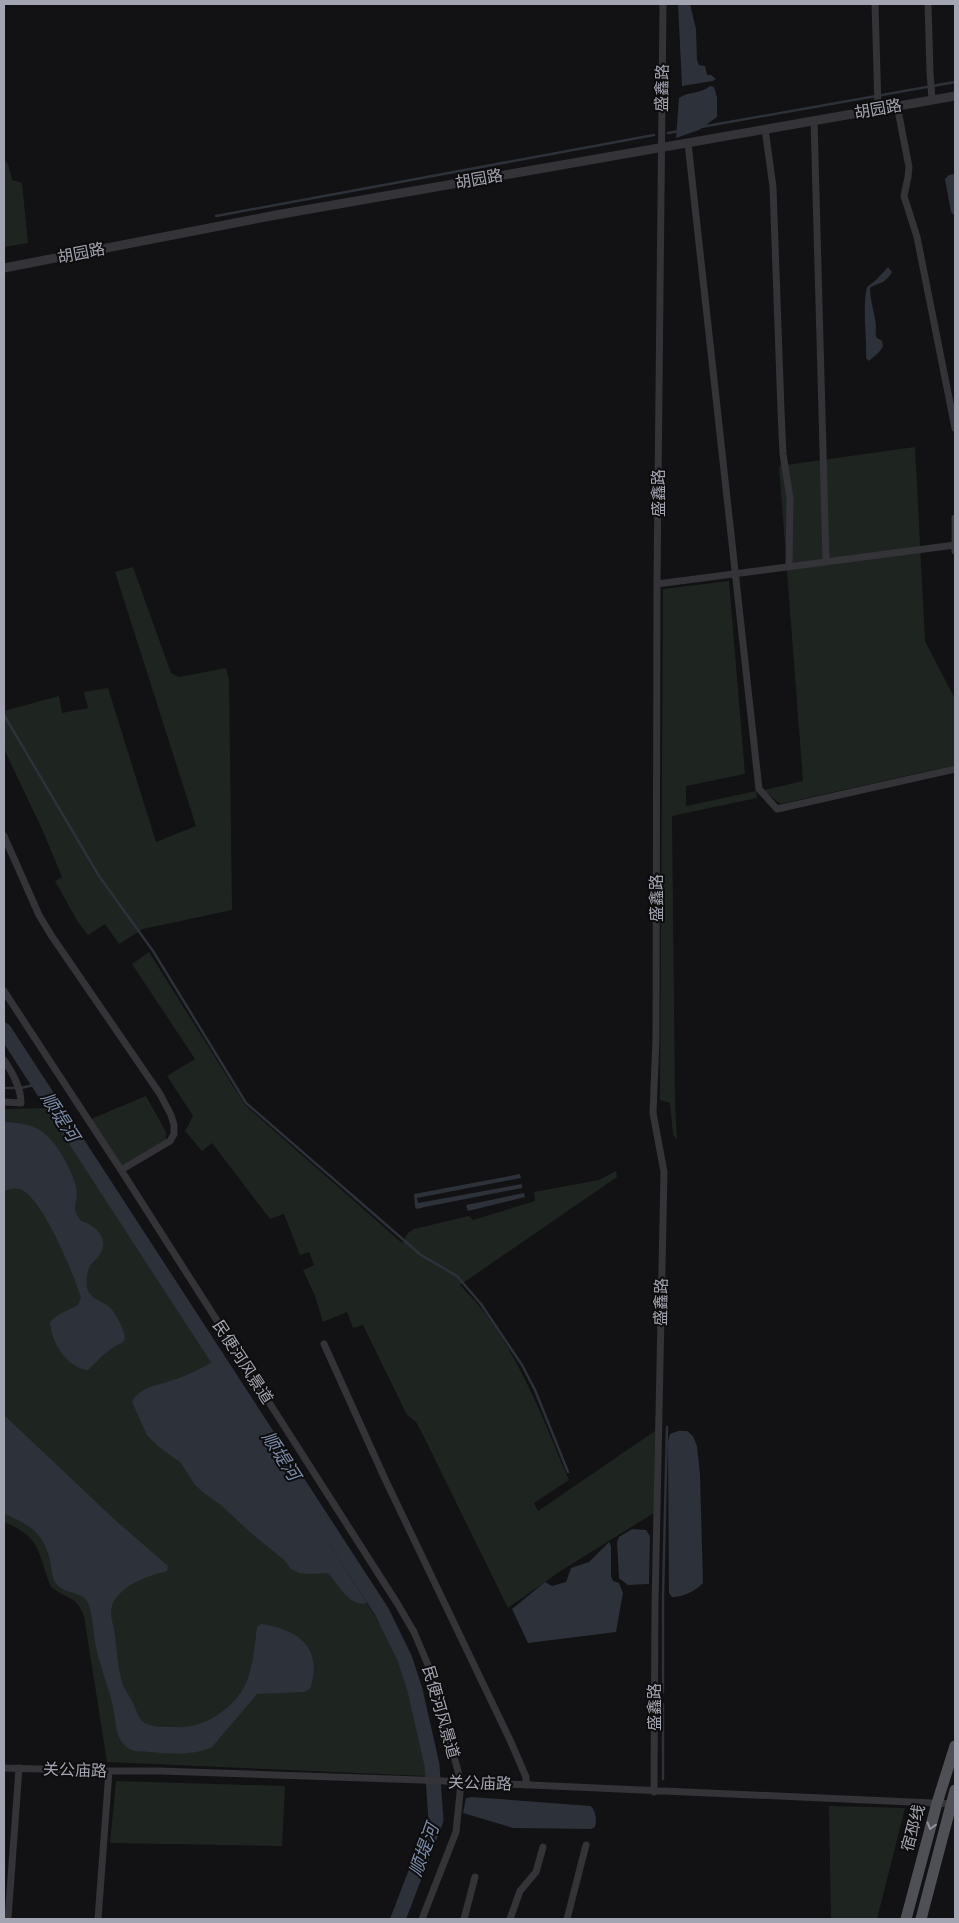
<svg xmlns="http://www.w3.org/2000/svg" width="959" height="1923" viewBox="0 0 959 1923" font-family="'Fira Sans Condensed','Noto Sans SC',sans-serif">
  <rect width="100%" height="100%" fill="#121113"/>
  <!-- green -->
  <path fill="#1e2520" d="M4 159 8 164 12 180 22 183 28 243 4 247Z
    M915 447 925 641 955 699V765L780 804 764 790 803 781 779 466Z
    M133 567 171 673 179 677 226 668 229 680 232 910 143 929 119 944 105 924 88 935 78 922 55 881 62 877 42 829 4 749V711L59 696 62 713 88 708 84 692 108 688 156 842 196 826 115 572Z
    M729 581 745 774 686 786V806L756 791 757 798 672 816 675 1103 677 1139 673 1135 670 1103 660 1100 663 589Z
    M149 952 245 1105 402 1243 408 1233 414 1229 469 1216 473 1220 535 1201 534 1192 599 1180 616 1171 617 1177 460 1285C467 1293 475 1300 481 1308 521 1359 544 1421 569 1480L534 1503 538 1511 655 1431 654 1513 559 1572 508 1608 423 1435 416 1422 407 1415 363 1325 353 1328 347 1312 323 1322 315 1296 303 1270 314 1265 309 1252 300 1255 284 1214 270 1219 212 1143 202 1151 185 1131 193 1116 167 1076 195 1059 132 964Z
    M146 1096 166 1132V1140L121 1166 91 1119Z
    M47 1108 386 1633C404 1674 427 1731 426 1776L107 1762 84 1616C76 1595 66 1599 51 1587 37 1553 43 1538 4 1522V1109Z
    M116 1781 285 1786 282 1846 110 1843Z
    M829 1806 905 1808 877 1919H831Z"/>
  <!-- water -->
  <path fill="#2c313a" d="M678 4H690L696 29 697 60 699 65 705 66 707 75H711L716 79 713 81 682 86Z
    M710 86 714 87 717 97V117L699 130 676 138 679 98C689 91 701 94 710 86Z
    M955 174V216L951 212 945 179 949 175Z
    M888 267 892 272C884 285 881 281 870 288 870 301 875 313 876 326 876 331 875 334 877 338L882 341 883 346C880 353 874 356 869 361L866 358C867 335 862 309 867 287L876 280Z
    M4 1122C16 1123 27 1123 38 1129 54 1137 72 1169 76 1187 78 1195 75 1203 75 1210 76 1214 79 1218 81 1221 95 1225 110 1238 100 1254 98 1259 93 1261 90 1266 87 1270 86 1283 87 1288 90 1298 99 1300 107 1305 113 1308 125 1330 125 1338 125 1343 118 1344 114 1347 104 1353 97 1362 88 1370 67 1368 51 1342 50 1322L58 1315 78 1305 81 1298C74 1274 43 1200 22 1190 17 1187 9 1189 4 1191Z
    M520 1174 521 1178 417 1198 418 1203 522 1184V1188L425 1207 417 1209 415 1207 414 1194Z
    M524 1193 525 1197 468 1211 466 1205Z
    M213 1362 367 1603C349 1608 338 1583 328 1573L310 1574 299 1573 291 1569 284 1560 251 1533 222 1506 204 1493 195 1485 181 1463 159 1447 147 1435 132 1402C140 1386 161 1385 176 1379 189 1375 201 1368 213 1362Z
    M4 1415 114 1519 168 1566 167 1571C148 1576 123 1584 113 1603 109 1612 112 1620 114 1629 117 1648 117 1667 123 1685 126 1692 131 1698 134 1705 137 1711 138 1717 143 1722 151 1728 167 1727 176 1727 204 1729 235 1708 246 1683 253 1668 255 1643 257 1627L261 1624C298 1629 324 1648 310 1689L304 1692 257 1694 212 1747C190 1758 159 1752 134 1751 113 1743 117 1721 112 1702 107 1684 100 1665 96 1647 93 1635 93 1611 87 1601 81 1591 62 1594 55 1582 52 1577 51 1566 50 1560 43 1532 29 1524 4 1514Z
    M678 1431H687L693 1436 697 1446 700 1474 703 1583C696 1591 683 1597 672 1597L669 1593 668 1441 670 1434Z
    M632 1529 646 1530 650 1536 649 1584 628 1585 619 1578 617 1542 619 1537Z
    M609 1542 611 1546V1576L613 1581 619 1583 623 1593 616 1632 528 1643 512 1609 545 1582 552 1586 566 1582 571 1568 589 1562Z
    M472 1797 591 1806C596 1812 597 1820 595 1827L591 1829 513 1828 463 1813 466 1798Z"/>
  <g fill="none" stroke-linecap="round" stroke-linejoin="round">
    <!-- stream -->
    <path stroke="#2c313a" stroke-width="2.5" d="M701 127 955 82
      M668 133 679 131
      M216 216 654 135
      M4 715 99 876 153 951 246 1103 421 1255 457 1276 481 1304 522 1365 535 1390 568 1472
      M4 1088H21L38 1084
      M663 1692V1595L667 1427
      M663 1704V1779"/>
    <!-- river -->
    <path stroke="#2c313a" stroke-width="15" d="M4 1030 382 1612 405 1659 415 1690 432 1765 436 1820 398 1919"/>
    <!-- minor -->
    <path stroke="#333338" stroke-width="7" d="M875 4 878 108
      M928 4 930 72 932 100
      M897 105 909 167 908 177 904 196 917 237 955 428
      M814 120 826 561
      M765 129 773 187 781 410 783 454 790 498 789 566
      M688 143 759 789 777 809 955 769
      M955 518V551
      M657 584 955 545
      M4 836 39 915 51 935 160 1094 171 1115 174 1125V1134L170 1141 121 1170
      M4 991 121 1170 397 1603 414 1632 428 1665 438 1694 461 1783 456 1832 422 1919
      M4 1060C12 1072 21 1087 21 1103L4 1102
      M324 1344 385 1479 510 1740 526 1777V1785
      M4 1768 109 1771H160L421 1780 955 1804
      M654 1792 655 1605 664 1172 653 1113 656 1039 657 584 663 4
      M8 1919 19 1768
      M98 1919 109 1771
      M464 1919 475 1877
      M510 1919 520 1891 536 1872 543 1847
      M567 1919 586 1845"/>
    <!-- tertiary -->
    <path stroke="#333338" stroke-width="9" d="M4 268 276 215 955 96"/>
    <!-- primary -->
    <path stroke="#4f4f56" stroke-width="11" d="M906 1919 937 1803 955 1746
      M921 1919 955 1790"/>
  </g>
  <!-- one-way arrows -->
  <defs><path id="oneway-chevron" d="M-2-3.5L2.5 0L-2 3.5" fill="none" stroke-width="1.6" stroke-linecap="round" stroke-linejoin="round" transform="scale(1.25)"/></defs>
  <use stroke="#9394a0" href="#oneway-chevron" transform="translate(931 1826) rotate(105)"/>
  <g text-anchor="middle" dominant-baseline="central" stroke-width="4" stroke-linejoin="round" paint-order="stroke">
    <!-- street labels -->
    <g font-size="16" fill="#a4a5b2" stroke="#0d0d0e">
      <text transform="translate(662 88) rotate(-89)">盛鑫路</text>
      <text transform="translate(878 109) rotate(-10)">胡园路</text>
      <text transform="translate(479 179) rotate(-10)">胡园路</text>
      <text transform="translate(81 253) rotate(-11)">胡园路</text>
      <text transform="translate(658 493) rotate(-90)">盛鑫路</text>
      <text transform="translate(656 898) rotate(-90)">盛鑫路</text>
      <text transform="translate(661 1302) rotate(-89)">盛鑫路</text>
      <text transform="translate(243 1362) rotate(57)">民便河风景道</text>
      <text transform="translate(654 1707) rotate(-90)">盛鑫路</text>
      <text transform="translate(441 1712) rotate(74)">民便河风景道</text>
      <text transform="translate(75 1770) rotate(2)">关公庙路</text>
      <text transform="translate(480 1783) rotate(2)">关公庙路</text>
      <text transform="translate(913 1828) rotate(-75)">宿邳线</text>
    </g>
    <!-- water labels -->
    <g font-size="18" font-style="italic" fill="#7d8cab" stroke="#0d0d0e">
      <text transform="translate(60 1117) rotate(57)">顺堤河</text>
      <text transform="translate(281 1456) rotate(57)">顺堤河</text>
      <text transform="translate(424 1850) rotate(-70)">顺堤河</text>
    </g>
  </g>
  <!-- border -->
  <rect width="959" height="1923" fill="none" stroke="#a4a5b2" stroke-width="10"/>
</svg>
